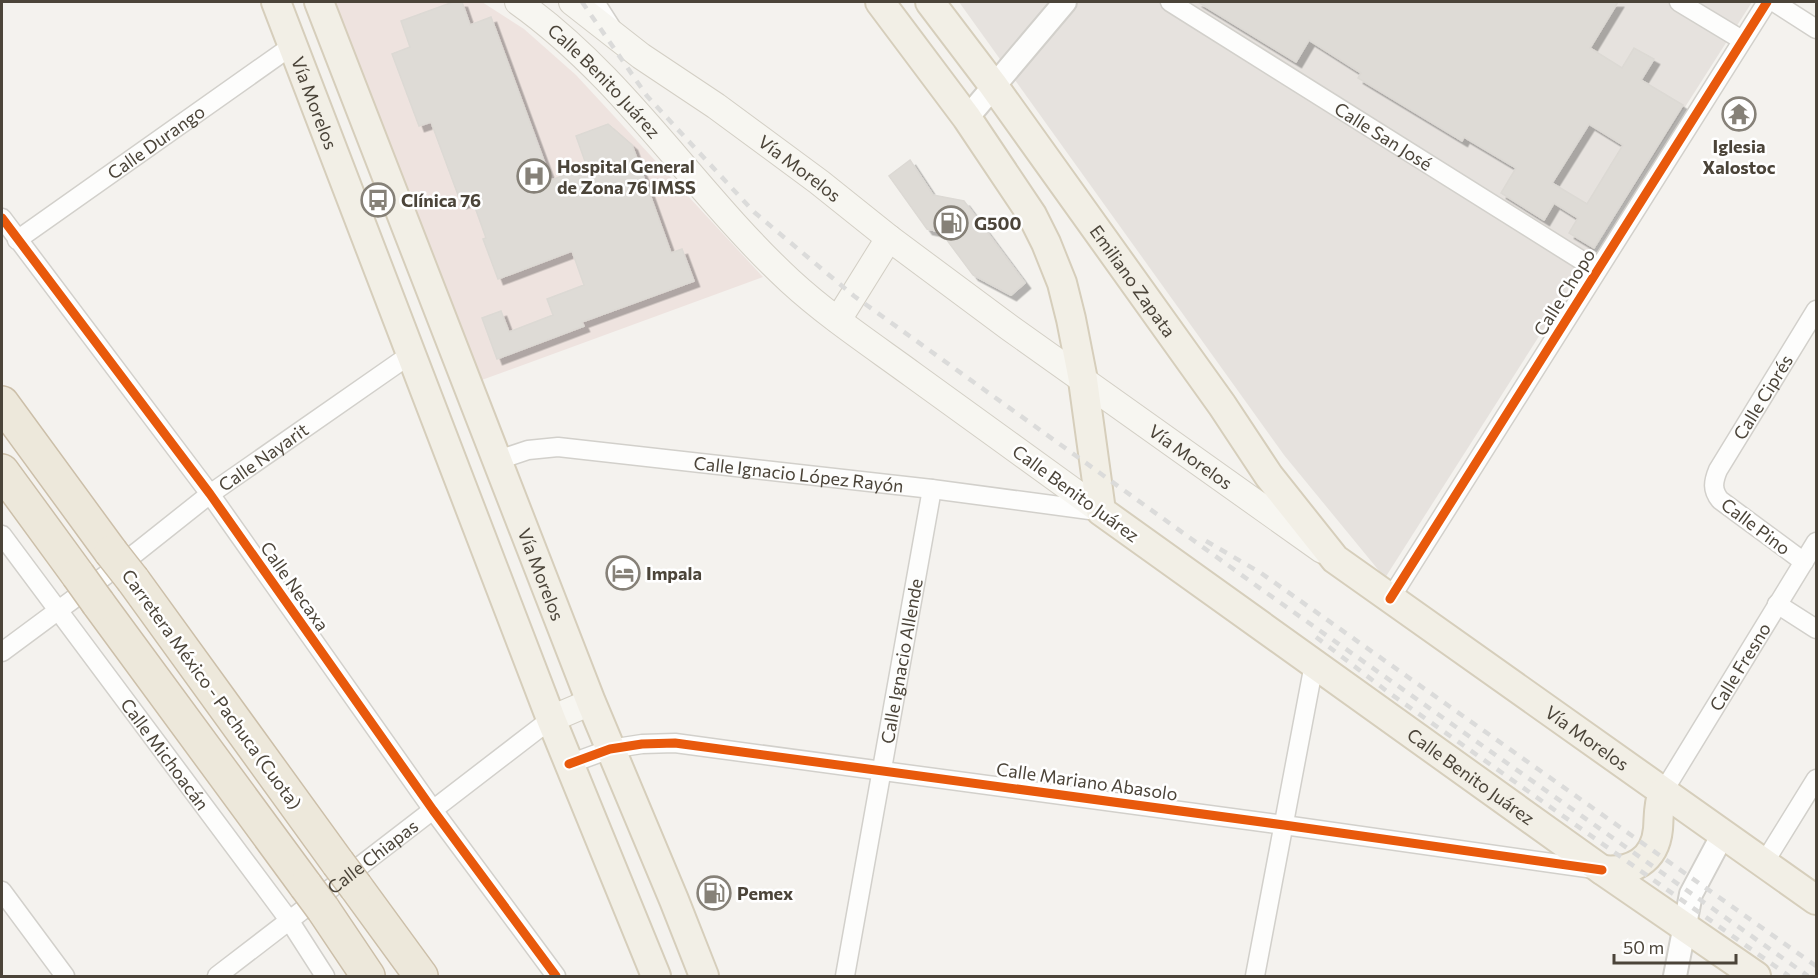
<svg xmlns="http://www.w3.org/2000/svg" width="1818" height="978" viewBox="0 0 1818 978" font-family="Commissioner,sans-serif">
  <defs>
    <filter id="shadow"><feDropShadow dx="5.5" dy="5.5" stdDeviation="0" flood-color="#0004"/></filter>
  </defs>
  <rect width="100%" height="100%" fill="#f4f2ee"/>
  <!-- industrial -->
  <path fill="#e6e2de" d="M959 2H1752L1385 578 1284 455Z"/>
  <!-- medical -->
  <path fill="#eee3df" d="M332 2H482L524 29 576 75 763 277 479 381Z"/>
  <!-- building -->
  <path fill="#dedbd6" stroke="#dcd9d4" stroke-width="1.5" fill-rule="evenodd" filter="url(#shadow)" d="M453 2H462L470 25 491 17 551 180 587 167 576 136 608 124 632 145 671 253 682 249 694 281 582 322 584 326 497 359 482 318 501 311 509 332 553 315 547 299 584 285 572 251 498 279 483 239 486 238 472 199 461 203 431 122 419 126 392 54 410 47 401 21Z
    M1198 2H1618L1590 48 1622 68 1634 48 1654 59 1641 80 1683 105 1594 248 1569 233 1578 218 1554 203 1544 220 1501 193 1516 168 1464 137 1462 141 1358 78 1361 73 1309 40 1296 62ZM1589 124 1623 145 1587 204 1552 183Z
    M910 160 933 195 964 201 1025 283 1011 295 973 275 941 232 927 229 889 176Z"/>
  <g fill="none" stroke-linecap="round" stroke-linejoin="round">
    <!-- minor casing -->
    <g stroke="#d2d0cb" stroke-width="21">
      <g id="minor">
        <path d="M595 2 611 27"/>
        <path id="s1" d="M1170 2 1597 270"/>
        <path d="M1679 2 1742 40"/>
        <path d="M1774 2 1816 29"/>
        <path d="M2 218 210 494 433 810 556 976"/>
        <path id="s2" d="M17 240 293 45"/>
        <path id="s3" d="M498 460 528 450 558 447 932 489 1097 511"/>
        <path id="s4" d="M2 535 289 920 325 976"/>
        <path id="s5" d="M1804 562 1720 500C1712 490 1713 482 1718 470L1816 310"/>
        <path d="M1390 599 1767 2"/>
        <path d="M1777 604 1816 629"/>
        <path id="s6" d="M2 652 137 552 210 494 411 354"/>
        <path d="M569 764 610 749 642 744 675 743 1284 825 1594 869"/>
        <path id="s7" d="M1663 792 1816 542"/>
        <path d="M1764 863 1816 779"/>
        <path d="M2 891 65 976"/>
        <path id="s8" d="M217 976 551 719"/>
        <path id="s9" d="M845 976 932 489"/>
        <path d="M1255 976 1314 664"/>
      </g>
    </g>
    <!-- tertiary casing -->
    <g stroke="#d2d0cb" stroke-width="26">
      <path id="tertiary" d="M967 118 1065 2
        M1675 976 1691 894 1723 834"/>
    </g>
    <!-- secondary casing -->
    <g stroke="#d3cfc5" stroke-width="28">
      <g id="secondary">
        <path id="s10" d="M518 2C625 78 695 193 790 281 828 316 872 345 913 375 976 420 1038 466 1101 511"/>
        <path id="s11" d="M572 2 641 56 716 106 819 182 889 238 1010 328 1322 550"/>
        <path d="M838 320 889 238"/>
        <path d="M551 719 591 702"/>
      </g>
    </g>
    <!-- primary casing -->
    <g stroke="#d6cebb" stroke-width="32">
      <g id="primary">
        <path id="s12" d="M276 2 551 719 656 976"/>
        <path id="s13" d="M319 2 591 702 674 900 704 976"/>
        <path id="s14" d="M880 2 967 118 1032 215 1046 243 1062 283 1071 319 1083 380 1101 511 1602 870 1756 976"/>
        <path id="s15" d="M930 2 993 85 1222 405 1269 476 1335 559 1816 900"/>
        <path d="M1602 870C1631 873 1655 861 1658 829 1659 816 1658 805 1663 792"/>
      </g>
    </g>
    <!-- motorway casing -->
    <g stroke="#ccbfa9" stroke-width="36">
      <path id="motorway" d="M2 403 111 552
        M2 471 78 575
        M133 580 338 863
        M98 603 306 886
        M356 887 421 976
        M323 909 368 976"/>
    </g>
    <!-- minor -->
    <use href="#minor" stroke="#fdfdfc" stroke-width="18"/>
    <!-- tertiary -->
    <use href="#tertiary" stroke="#fdfdfc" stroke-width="22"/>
    <!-- secondary -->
    <use href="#secondary" stroke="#f7f6f1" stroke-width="26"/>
    <!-- primary -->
    <use href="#primary" stroke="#f2efe6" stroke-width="28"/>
    <!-- motorway -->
    <use href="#motorway" stroke="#ede8db" stroke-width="33"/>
    <!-- rail -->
    <path stroke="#dbdbda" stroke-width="4.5" stroke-dasharray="8 8" stroke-linecap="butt" d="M582 2 647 96 754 212 854 296 1261 589 1808 976
      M1206 541 1261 573 1816 966
      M1316 637 1388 692 1789 976"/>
    <!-- motorway-bridge casing -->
    <g stroke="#ccbfa9" stroke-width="36" stroke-linecap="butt">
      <path id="motorway-bridge" d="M111 552 133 580
        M78 575 98 603
        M338 863 356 887
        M306 886 323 909"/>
    </g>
    <!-- motorway-bridge -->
    <use href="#motorway-bridge" stroke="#ede8db" stroke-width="33"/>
    <!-- cycleway casing -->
    <g stroke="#fff" stroke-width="13">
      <path id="cycleway" d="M2 218 210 494 433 810 556 976
        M1390 599 1767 2
        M569 764 610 749 642 744 675 743 1284 825 1602 870"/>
    </g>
    <!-- cycleway -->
    <use href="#cycleway" stroke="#e8590c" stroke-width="9"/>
  </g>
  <!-- icons -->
  <defs>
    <g id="temple-ring" transform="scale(1.725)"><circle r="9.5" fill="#fff" stroke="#868178" stroke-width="1.5"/><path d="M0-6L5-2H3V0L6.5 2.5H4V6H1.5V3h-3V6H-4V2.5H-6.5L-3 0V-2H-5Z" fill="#868178"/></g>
    <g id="hospital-ring" transform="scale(1.725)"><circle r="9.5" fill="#fff" stroke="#868178" stroke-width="1.5"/><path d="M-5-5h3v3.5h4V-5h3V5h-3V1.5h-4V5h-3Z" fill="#868178"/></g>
    <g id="bus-ring" transform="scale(1.725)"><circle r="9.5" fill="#fff" stroke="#868178" stroke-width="1.5"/><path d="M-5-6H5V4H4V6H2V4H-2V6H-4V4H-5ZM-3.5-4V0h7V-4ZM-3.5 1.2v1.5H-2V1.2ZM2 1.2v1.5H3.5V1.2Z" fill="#868178"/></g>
    <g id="fuel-ring" transform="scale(1.725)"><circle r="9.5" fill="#fff" stroke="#868178" stroke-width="1.5"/><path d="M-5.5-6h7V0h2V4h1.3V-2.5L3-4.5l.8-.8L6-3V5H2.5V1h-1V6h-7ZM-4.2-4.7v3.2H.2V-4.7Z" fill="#868178"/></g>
    <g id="hotel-ring" transform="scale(1.725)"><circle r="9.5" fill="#fff" stroke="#868178" stroke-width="1.5"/><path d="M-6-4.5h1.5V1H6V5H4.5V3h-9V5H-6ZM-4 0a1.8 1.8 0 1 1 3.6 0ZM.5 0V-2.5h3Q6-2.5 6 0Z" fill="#868178"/></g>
  </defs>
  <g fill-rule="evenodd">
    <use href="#temple-ring" x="1739" y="114"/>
    <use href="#hospital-ring" x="534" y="176"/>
    <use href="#bus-ring" x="378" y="200"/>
    <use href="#fuel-ring" x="951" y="223"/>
    <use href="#hotel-ring" x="623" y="573"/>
    <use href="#fuel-ring" x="714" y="893"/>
  </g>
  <g text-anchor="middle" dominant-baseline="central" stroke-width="5" stroke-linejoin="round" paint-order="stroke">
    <!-- street labels -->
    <g font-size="18" fill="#4b4439" stroke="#fff">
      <text stroke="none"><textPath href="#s10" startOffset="117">Calle Benito Juárez</textPath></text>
      <text stroke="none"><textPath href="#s12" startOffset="108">Vía Morelos</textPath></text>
      <text stroke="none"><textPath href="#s1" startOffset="252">Calle San José</textPath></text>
      <text stroke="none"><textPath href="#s2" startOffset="170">Calle Durango</textPath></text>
      <text stroke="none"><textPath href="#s11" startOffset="282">Vía Morelos</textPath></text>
      <text stroke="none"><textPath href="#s15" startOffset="345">Emiliano Zapata</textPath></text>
      <text transform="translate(1564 292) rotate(-58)">Calle Chopo</text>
      <text stroke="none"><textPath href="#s5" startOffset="222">Calle Ciprés</textPath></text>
      <text stroke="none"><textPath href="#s11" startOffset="768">Vía Morelos</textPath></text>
      <text stroke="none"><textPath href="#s6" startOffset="326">Calle Nayarit</textPath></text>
      <text stroke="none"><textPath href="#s3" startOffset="304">Calle Ignacio López Rayón</textPath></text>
      <text transform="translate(1076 493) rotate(36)">Calle Benito Juárez</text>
      <text transform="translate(1756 526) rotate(37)">Calle Pino</text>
      <text stroke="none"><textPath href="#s13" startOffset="614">Vía Morelos</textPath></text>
      <text transform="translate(295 586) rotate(55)">Calle Necaxa</text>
      <text stroke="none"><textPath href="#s9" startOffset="320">Calle Ignacio Allende</textPath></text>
      <text stroke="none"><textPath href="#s7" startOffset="147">Calle Fresno</textPath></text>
      <text transform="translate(212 689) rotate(54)">Carretera México - Pachuca (Cuota)</text>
      <text stroke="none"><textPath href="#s15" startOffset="998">Vía Morelos</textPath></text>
      <text stroke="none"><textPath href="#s4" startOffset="273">Calle Michoacán</textPath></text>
      <text stroke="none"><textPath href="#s14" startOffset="1023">Calle Benito Juárez</textPath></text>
      <text transform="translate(1087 781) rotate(8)">Calle Mariano Abasolo</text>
      <text stroke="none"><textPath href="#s8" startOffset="196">Calle Chiapas</textPath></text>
    </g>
    <!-- poi labels -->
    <g font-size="18" font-weight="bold" fill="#4b4439" stroke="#fff" text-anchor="start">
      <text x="1739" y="146" text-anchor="middle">Iglesia<tspan x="1739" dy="21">Xalostoc</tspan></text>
      <text x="557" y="166">Hospital General<tspan x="557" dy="21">de Zona 76 IMSS</tspan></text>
      <text x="401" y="200">Clínica 76</text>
      <text x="974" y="223">G500</text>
      <text x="646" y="573">Impala</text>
      <text x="737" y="893">Pemex</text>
    </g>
  </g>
  <!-- border -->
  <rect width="1818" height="978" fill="none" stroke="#4b4439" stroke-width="6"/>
  <!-- scale -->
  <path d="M1614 954v9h122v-9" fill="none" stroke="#4b4439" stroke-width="3"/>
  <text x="1623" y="954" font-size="18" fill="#4b4439" stroke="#ffffff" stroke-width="4.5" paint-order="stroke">50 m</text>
</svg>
